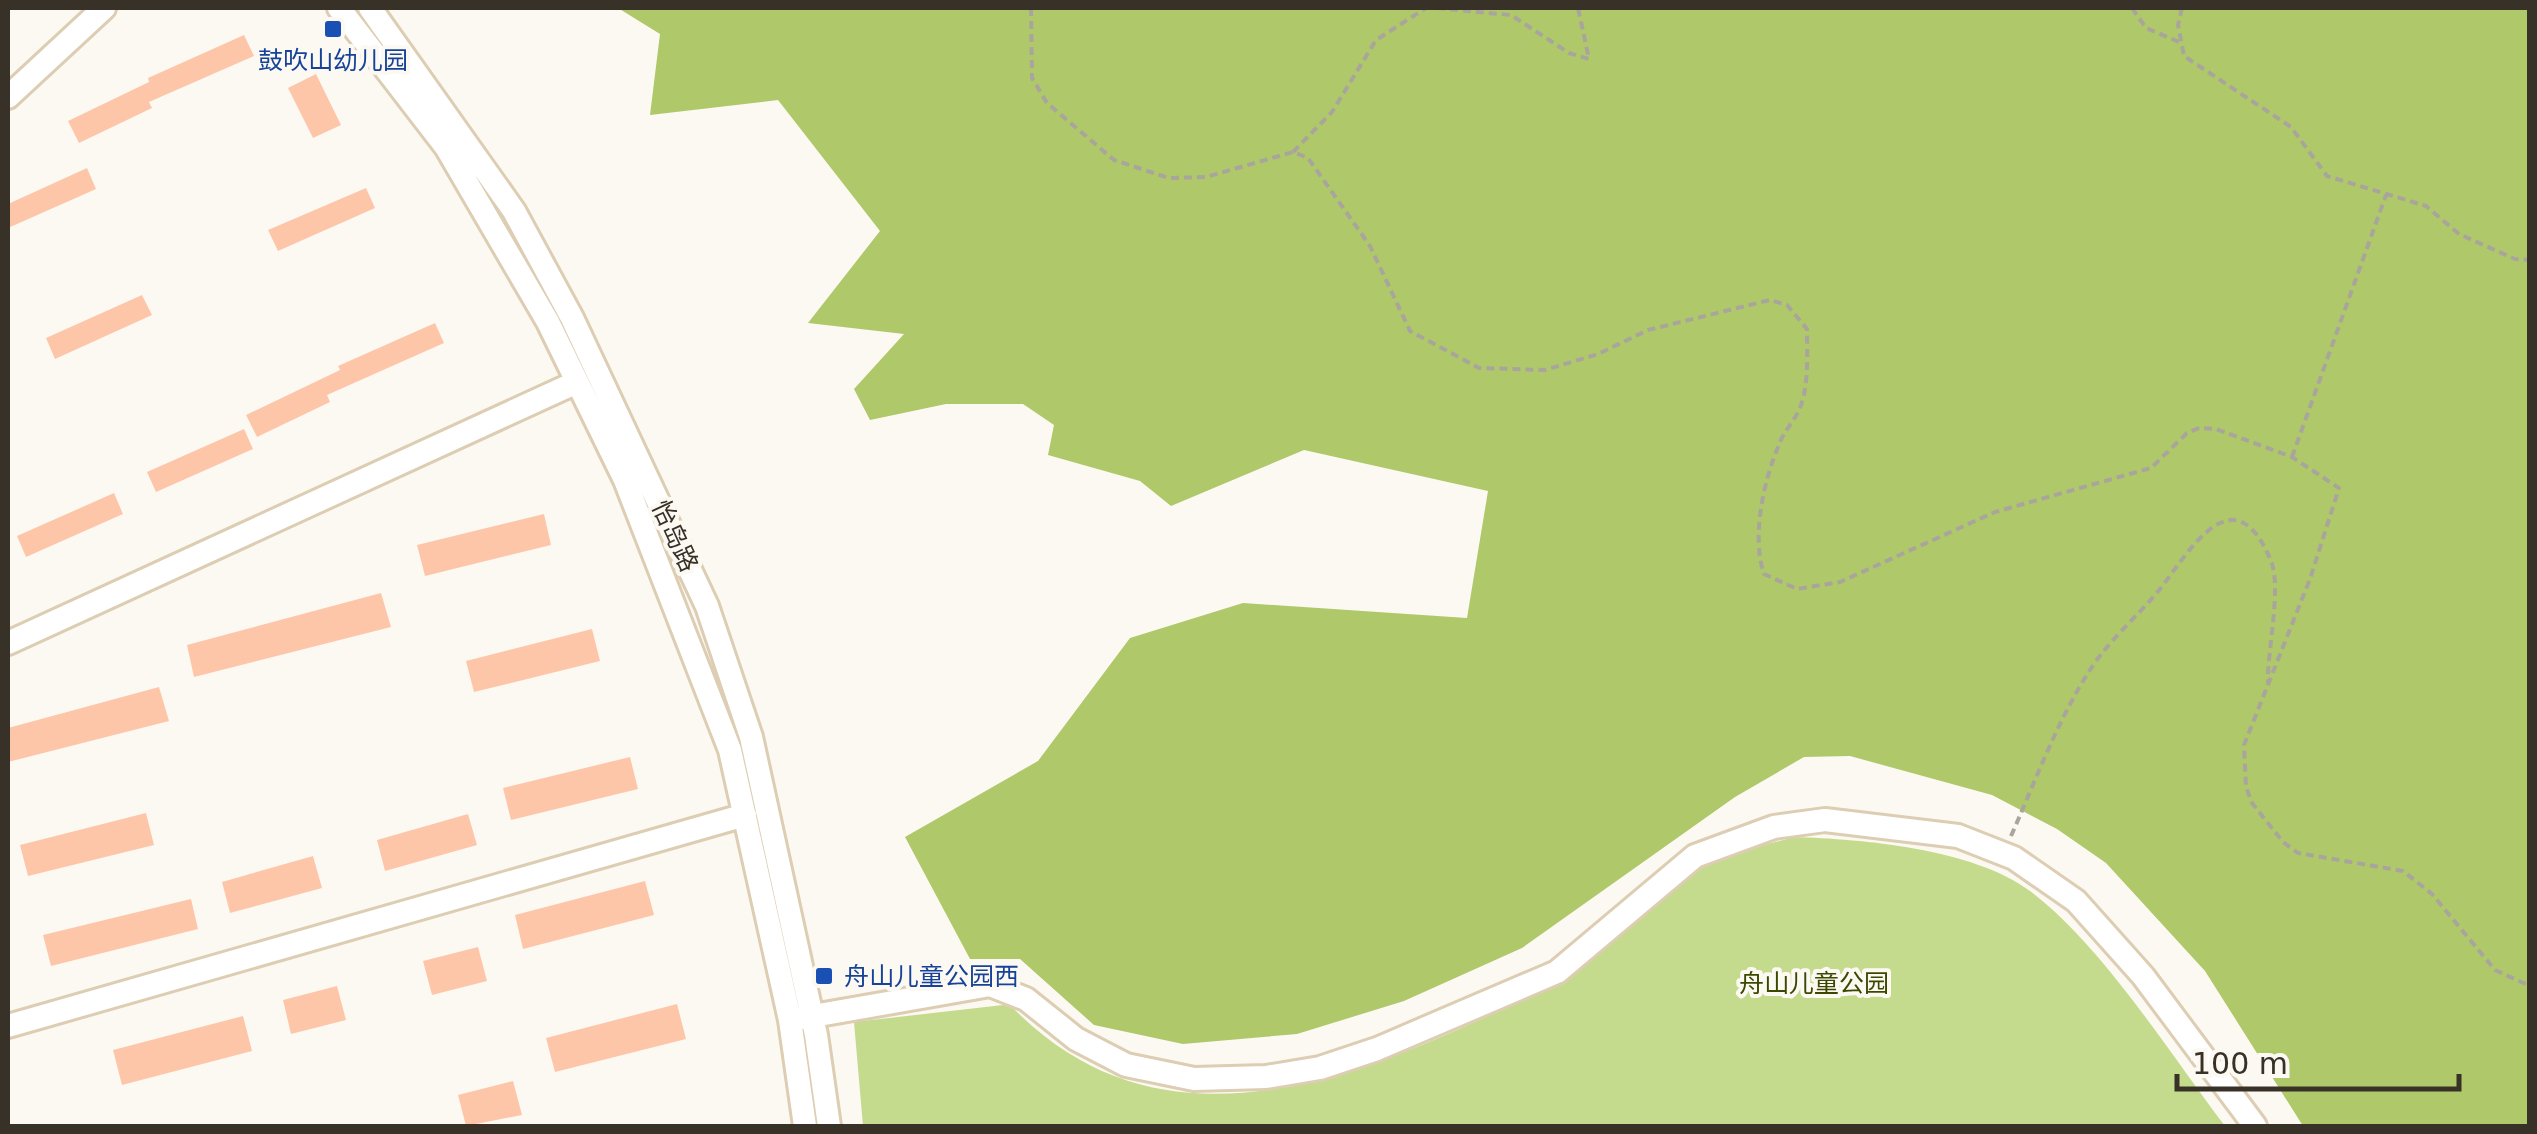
<svg xmlns="http://www.w3.org/2000/svg" width="2537" height="1134" viewBox="0 0 2537 1134" font-family="'DejaVu Sans','Noto Sans SC',sans-serif">
  <rect width="100%" height="100%" fill="#fcf9f3"/>
  <!-- green -->
  <path fill="#c4da8d" d="M1794 837C1863 839 1974 849 2030 891 2102 945 2170 1054 2225 1126H863L854 1022 1003 1005 1014 1009C1134 1130 1280 1102 1422 1045 1477 1022 1534 996 1584 963 1620 940 1645 902 1680 877 1712 856 1758 847 1794 837Z"/>
  <!-- forest -->
  <path fill="#afc869" d="M618 8H2529V1126H2303L2205 971 2106 863 2057 829 1992 795 1850 756 1804 757 1735 797 1522 948 1404 1001 1297 1034 1183 1044 1094 1025 1020 959H970L905 837 1038 761 1130 638 1243 603 1467 618 1488 491 1304 450 1171 506 1140 481 1048 455 1054 425 1023 404H946L870 420 854 389 904 334 808 323 880 231 778 100 650 115 660 34Z"/>
  <!-- building -->
  <path fill="#fec6a9" d="M244 35 254 56 149 102 152 108 79 143 68 121 149 82 148 78Z
    M316 74 341 125 313 138 288 88Z
    M87 168 96 189 8 228V204Z
    M366 188 375 208 278 251 268 230Z
    M142 295 152 315 55 359 46 338Z
    M435 323 444 343 327 395 330 402 257 437 246 415 340 370 338 366Z
    M244 429 253 449 156 492 147 472Z
    M114 493 123 514 26 557 17 536Z
    M544 514 551 545 425 576 417 545Z
    M381 593 391 627 194 677 187 645Z
    M592 629 600 661 474 692 466 661Z
    M159 687 169 721 8 762V728Z
    M630 757 638 789 511 820 503 788Z
    M146 813 154 845 28 876 20 845Z
    M468 814 477 845 385 871 377 840Z
    M313 856 322 888 230 913 222 882Z
    M645 881 654 915 523 949 515 915Z
    M191 899 198 929 51 966 43 935Z
    M478 947 487 981 432 995 423 961Z
    M337 986 346 1020 291 1034 283 1000Z
    M677 1004 686 1039 555 1072 546 1038Z
    M243 1016 252 1051 122 1085 113 1050Z
    M513 1081 522 1115 466 1126 458 1095Z"/>
  <g fill="none" stroke-linecap="round" stroke-linejoin="round">
    <!-- minor casing -->
    <g stroke="#ddcdb2" stroke-width="28">
      <path id="minor" d="M339 8 446 147 548 322 625 480 730 750 790 1020 805 1126
        M370 8 514 211 572 318 707 606 751 737 816 1035 829 1126
        M8 97 104 8
        M8 643 577 382
        M790 1020 990 985 1026 999 1076 1039 1126 1065 1194 1079 1266 1077 1320 1068 1377 1049 1557 972 1695 856 1774 827 1825 820 1958 836 2014 858 2076 901 2143 976 2255 1126
        M8 1026 745 815"/>
    </g>
    <!-- path -->
    <path stroke="#a9a59d" stroke-width="4" stroke-dasharray="8 5" stroke-linecap="butt" d="M1031 8 1032 78 1047 103 1114 160 1169 178 1206 177 1293 152 1308 158 1370 246 1410 331 1479 368 1545 370 1598 354 1648 330 1770 300 1787 305 1807 329C1807 354 1809 385 1800 408 1795 420 1785 430 1780 442 1764 479 1751 536 1764 574L1797 589 1840 582 1995 512 2151 468 2187 433 2199 428 2216 429 2292 457 2339 488 2310 579 2244 745 2246 787 2252 803 2283 842 2298 853 2403 871 2432 894 2495 970 2530 986
      M1437 8 1511 15 1569 53 1589 59 1578 8
      M2132 8 2146 28 2179 42
      M2182 8 2178 25 2184 56 2291 127 2327 176 2426 206 2459 234 2515 259 2530 260
      M1293 152 1332 112 1376 40 1426 8
      M2292 457 2386 195
      M2011 836C2036 780 2057 721 2090 670 2109 640 2138 616 2160 589 2189 552 2234 471 2271 561 2282 588 2267 651 2268 683"/>
    <!-- minor -->
    <use href="#minor" stroke="#fff" stroke-width="22"/>
  </g>
  <!-- markers -->
  <g fill="#1a4fb4" stroke="#fcf9f3" stroke-width="4">
    <rect x="323" y="19" width="20" height="20" rx="5"/>
    <rect x="814" y="966" width="20" height="20" rx="5"/>
  </g>
  <g text-anchor="middle" dominant-baseline="central" stroke-width="8" stroke-linejoin="round" paint-order="stroke">
    <!-- transit labels -->
    <g font-size="25" fill="#164399" stroke="#fcf9f3">
      <text x="333" y="60">鼓吹山幼儿园</text>
      <text x="844" y="976" text-anchor="start">舟山儿童公园西</text>
    </g>
    <!-- street labels -->
    <g font-size="25" fill="#383127" stroke="#fcf9f3">
      <text transform="translate(675 536) rotate(65)">怡岛路</text>
    </g>
    <!-- park labels -->
    <g font-size="25" fill="#3b4900" stroke="#fcf9f3">
      <text x="1814" y="983">舟山儿童公园</text>
    </g>
  </g>
  <!-- border -->
  <rect width="2537" height="1134" fill="none" stroke="#383127" stroke-width="20"/>
  <!-- scale -->
  <path d="M2177 1074v15h282v-15" fill="none" stroke="#383127" stroke-width="5"/>
  <text x="2192" y="1074" font-size="30" fill="#383127" stroke="#fcf9f3" stroke-width="8" paint-order="stroke">100 m</text>
</svg>
